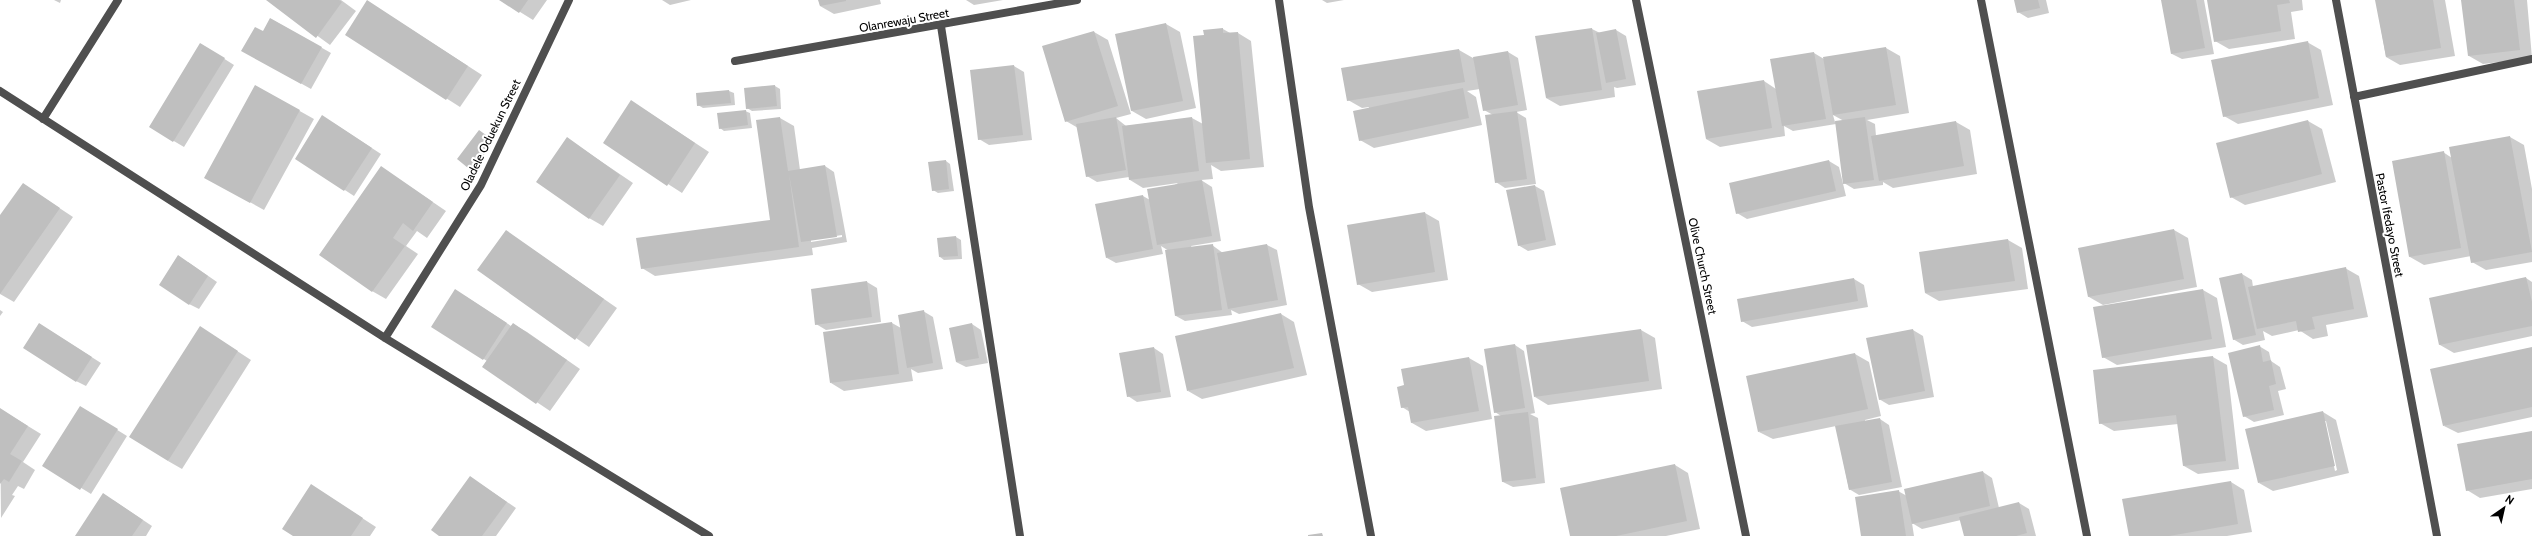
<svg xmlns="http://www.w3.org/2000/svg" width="2532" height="536" viewBox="0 0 2532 536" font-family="Cabin,sans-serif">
  <rect width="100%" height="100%" fill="#fff"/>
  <!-- shadow -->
  <path fill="#0003" fill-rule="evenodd" d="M54 0H61L60 3Z
    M268 0H341L356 11 330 45Z
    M501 0H547L533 20Z
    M662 0H691L670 5Z
    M819 0H880L881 4 834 14 820 6Z
    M966 0H1003L974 5Z
    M1322 0H1344L1327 3Z
    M2015 0H2046L2049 13 2028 18 2018 12Z
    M2162 0H2204L2214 54 2182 59 2172 54Z
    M2208 0H2302L2303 10 2291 12 2295 39 2229 49 2215 41Z
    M2376 0H2445L2455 56 2400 65 2386 57Z
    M2462 0H2527L2532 58 2483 64 2469 56Z
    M381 10 482 75 460 107 347 35Z
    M271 19 331 53 311 89 243 51 263 32Z
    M1166 24 1180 32 1196 108 1146 119 1132 111Z
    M1223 29 1230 33H1238L1251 41 1264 167 1221 171 1211 165 1213 179 1201 180 1212 187 1221 241 1191 246 1192 248 1212 245 1223 253 1267 245 1277 250 1287 305 1239 314 1231 310 1232 315 1185 321 1176 316 1169 251 1161 246 1163 254 1116 263 1107 258 1143 196 1150 200 1178 183 1143 188 1130 180 1129 177 1097 182 1087 176 1078 128 1066 121 1043 47 1094 32 1108 40 1131 114 1116 118 1126 126 1192 118 1203 124 1205 36Z
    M1592 29 1600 33 1616 30 1626 36 1636 85 1617 88 1614 87 1615 97 1560 106 1546 98Z
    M2307 42 2321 50 2333 105 2238 124 2224 116Z
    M201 44 234 65 184 147 150 127Z
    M1886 48 1900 56 1909 113 1867 120 1875 124 1876 136 1956 122 1970 130 1977 174 1893 188 1883 182V185L1854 189 1844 183 1836 124 1793 131 1784 126 1785 136 1720 147 1706 139 1764 81 1776 89 1814 53 1824 59ZM1833 115 1844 121 1835 122Z
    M1459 50 1473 58 1508 52 1518 58 1527 110 1516 112 1526 118 1536 184 1505 188 1496 182 1493 115 1484 110 1480 89 1467 91 1476 97 1482 125 1374 148 1360 140 1369 107 1362 108 1348 100Z
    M1014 66 1024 72 1032 140 989 145 979 139Z
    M255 86 314 119 264 210 219 185Z
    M775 86 780 89 781 109 752 111 747 108Z
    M729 91 734 93 735 105 703 108 698 105Z
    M645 110 709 152 682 193 604 143Z
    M745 111 750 113 752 128 724 131 720 128Z
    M780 118 794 126 800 170 825 166 834 172 847 242 812 248 813 255 655 276 642 268 771 220 757 121ZM842 235V237L811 242V240Z
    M2308 121 2322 129 2336 182 2245 205 2231 197Z
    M332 122 381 154 354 196 296 158Z
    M484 134 494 141 473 170 468 167Z
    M2510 137 2524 145 2532 189V262L2486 270 2472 262 2471 256 2424 265 2410 257 2443 152 2452 158Z
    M568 139 633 183 603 226 589 218Z
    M946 161 950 164 954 191 938 193 933 190Z
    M1829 161 1839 167 1846 196 1747 219 1737 213Z
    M381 167 446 211 427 238 417 231 406 246 418 254 386 299 372 291Z
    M23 184 73 217 14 302 0 294V217Z
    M1535 186 1544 191 1556 245 1528 251 1518 245Z
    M1425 213 1439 221 1448 280 1372 292 1358 284Z
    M2174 230 2188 238 2197 287 2103 305 2089 297 2080 249Z
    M506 231 617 308 589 347 478 270Z
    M956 237 961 240 962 259 944 260 940 257Z
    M2008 240 2022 248 2028 289 1939 301 1925 293Z
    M188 262 217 282 199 309 189 304Z
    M2345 268 2359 276 2368 317 2326 325 2328 336 2313 339 2299 330 2272 336 2263 331 2265 340 2243 345 2233 339 2242 274 2252 280 2253 287Z
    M2526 278 2532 282V336L2454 353 2440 345 2430 299Z
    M1854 279 1864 285 1868 307 1752 327 1742 321Z
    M867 282 877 288 881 322 826 330 816 324Z
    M2203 290 2217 298 2226 347 2117 365 2103 357 2095 308Z
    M465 296 511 326 513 324 527 332 580 369 550 411 483 366 487 361 432 326Z
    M0 310 3 312 0 316Z
    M923 311 933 317 943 369 918 373 911 369 913 381 844 391 831 383 892 323 901 328Z
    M1281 314 1294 322 1307 375 1202 399 1188 391Z
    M972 324 981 330 988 363 966 367 956 362Z
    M49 330 101 363 86 386 76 381Z
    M1641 330 1655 338 1662 389 1548 405 1535 397Z
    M1913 330 1923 336 1934 397 1889 405 1879 399Z
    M214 336 251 360 182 469 168 461Z
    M1515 345 1524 351 1535 413 1530 414 1538 418 1545 483 1513 487 1503 482 1501 416 1495 412Z
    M2259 346 2269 352 2271 361 2280 367 2286 389 2278 391 2284 415 2254 422 2244 416Z
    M1154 348 1163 354 1171 397 1137 402 1128 396Z
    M2532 348V417L2458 433 2444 426Z
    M1855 354 1869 362 1881 416 1865 420V422L1880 419 1889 425 1902 487 1859 495 1849 489 1836 426 1773 439 1759 432Z
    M2213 357 2227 365 2239 469 2198 474 2184 466 2178 424 2114 431 2100 423Z
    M1469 358 1483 366 1492 419 1426 431 1412 423 1410 412 1402 407 1405 386 1402 370Z
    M0 409 41 434 23 462 35 470 24 489 18 486 12 495 15 496 1 518Z
    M2323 412 2336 420 2349 473 2273 491 2259 483ZM2324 421H2326L2337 470 2335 471Z
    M90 413 127 436 91 494 44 465Z
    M2532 432V489L2480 498 2467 490Z
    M1675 465 1688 473 1700 529 1666 536H1571Z
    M1983 472 1992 478 1999 508 2019 503 2029 509 2036 536H1965L1961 520 1922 529 1912 523 1914 536H1862L1898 491 1907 496Z
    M470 477 516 508 496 536H441Z
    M2231 482 2244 490 2252 532 2227 536H2130Z
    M325 494 376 527 370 536H295Z
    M113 500 152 526 146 536H76Z"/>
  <!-- building -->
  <path fill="#bfbfbf" d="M266 0H339L342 2 316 38Z
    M367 0 468 66 446 100 345 35Z
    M499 0H528L519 13Z
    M818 0H846V1L820 6Z
    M2014 0H2038L2040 8 2017 13Z
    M2161 0H2196L2205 48 2171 54Z
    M2207 0H2289L2290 3 2277 5 2281 31 2214 42Z
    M2375 0H2433L2441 48 2386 57Z
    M2461 0H2514L2520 50 2468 56Z
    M270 18 322 47 301 84 241 51 255 27 263 31Z
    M1166 23 1183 101 1131 111 1115 34Z
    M1223 28V33L1238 32 1250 159 1206 163 1193 36 1204 35 1203 30Z
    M1592 28 1602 90 1546 98 1535 36Z
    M1616 29 1626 79 1606 83 1596 33Z
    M1094 31 1118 106 1065 122 1042 46Z
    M2308 41 2319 98 2223 117 2211 60Z
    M200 43 225 58 173 142 149 127Z
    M1886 47 1896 105 1833 115 1823 57Z
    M1459 49 1465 82 1347 101 1341 68Z
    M1508 51 1518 105 1483 111 1473 57Z
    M1814 52 1826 119 1782 126 1770 59Z
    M1014 65 1023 135 978 140 970 70Z
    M1764 80 1772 128 1706 139 1697 91Z
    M255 85 300 110 250 203 204 178Z
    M775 85 777 106 746 109 744 88Z
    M1463 88 1469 118 1359 141 1353 111Z
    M729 90 731 103 697 106 696 93Z
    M631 100 695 143 667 186 603 143Z
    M746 110 748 125 719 129 717 113Z
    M1517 111 1527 179 1495 183 1485 115Z
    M322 115 372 148 344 191 295 159Z
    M780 117 788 171 825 165 837 237 801 242 789 174 799 247 641 269 636 238 770 220 756 120Z
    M1116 117 1126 170 1086 177 1076 124Z
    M1192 117 1199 171 1129 180 1122 126Z
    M1865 117 1874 180 1843 184 1835 121Z
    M2308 120 2322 174 2230 198 2216 143Z
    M1956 121 1964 166 1879 181 1871 136Z
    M479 130 490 138 468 168 457 159Z
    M2510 136 2532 252 2471 263 2449 147Z
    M567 137 620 175 589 219 536 182Z
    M2444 151 2461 248 2409 257 2392 161Z
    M946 160 949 189 932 191 928 162Z
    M1829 160 1836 191 1736 214 1729 183Z
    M381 166 433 202 413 231 403 223 393 238 405 246 372 292 319 255Z
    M1202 180 1212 236 1157 245 1147 189Z
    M23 183 60 208 0 294V215Z
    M1535 185 1546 240 1518 246 1506 190Z
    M1143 195 1153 249 1106 258 1095 204Z
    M1425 212 1435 272 1357 285 1347 225Z
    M2174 229 2184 279 2088 297 2078 248Z
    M506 230 604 299 575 340 477 270Z
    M956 236 958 256 939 257 937 238Z
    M2008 239 2015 281 1925 293 1919 252Z
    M1213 244 1222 310 1175 316 1165 250Z
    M1267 244 1278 300 1228 309 1217 253Z
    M178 255 208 276 189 305 159 285Z
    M2346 267 2354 309 2312 317 2315 329 2298 332 2296 321 2257 329 2248 287Z
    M2242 273 2256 335 2233 340 2219 278Z
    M2526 277 2532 302V326L2439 345 2429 298Z
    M1854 278 1858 301 1741 322 1737 299Z
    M867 281 872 317 815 325 811 289Z
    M455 289 507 323 483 360 431 327Z
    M2203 289 2212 339 2102 358 2093 307Z
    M924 310 933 363 907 368 898 315Z
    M1281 313 1294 368 1187 391 1175 336Z
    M892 322 899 374 830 383 823 332Z
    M39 323 92 357 76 382 23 348Z
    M513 323 567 360 536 404 482 367Z
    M972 323 979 358 956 362 949 328Z
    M200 326 238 351 168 461 129 437Z
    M1641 329 1649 381 1534 397 1526 345Z
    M1913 329 1925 391 1879 400 1866 338Z
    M1515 344 1525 408 1494 413 1484 349Z
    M2260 345 2263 362 2271 360 2276 384 2269 386 2274 410 2243 417 2228 353Z
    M1154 347 1161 392 1127 397 1119 353Z
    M2532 347V407L2443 426 2430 369Z
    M1855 353 1868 409 1758 432 1746 376Z
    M2213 356 2226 461 2183 466 2176 415 2099 424 2093 370Z
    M1469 357 1479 411 1411 423 1408 407 1401 408 1397 387 1404 385 1401 369Z
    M80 406 118 429 80 490 42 466Z
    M0 408 28 426 10 454 22 461 9 482 4 479 0 484Z
    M2323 411 2335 466 2258 483 2245 429Z
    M1528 412 1536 478 1502 482 1494 416Z
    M1880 418 1892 482 1849 490 1835 426Z
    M2532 431V479L2466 491 2457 444Z
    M1675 464 1687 521 1616 536H1570L1560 488Z
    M1983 471 1990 506 1912 524 1904 489Z
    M470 476 507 502 482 536H439L431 530Z
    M2231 481 2238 524 2169 536H2129L2122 499Z
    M311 484 363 518 351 536H293L282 529Z
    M1899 490 1906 536H1861L1855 497Z
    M103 493 143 520 132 536H75Z
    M2019 502 2027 533 2016 536H1964L1959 517Z
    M1322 533 1323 536H1308V535Z"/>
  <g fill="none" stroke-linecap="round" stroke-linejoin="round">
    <!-- minor -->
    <path stroke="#4f4f4f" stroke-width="8" d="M1279 0 1309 207 1371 536
      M1636 0 1746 536
      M1981 0 2087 536
      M2336 0 2437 536
      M941 26 1020 536
      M735 61 1077 0
      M0 91 385 338 709 536
      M2354 97 2532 59
      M43 119 118 0
      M385 338 481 185 569 0"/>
  </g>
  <g text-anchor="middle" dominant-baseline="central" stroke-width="4" stroke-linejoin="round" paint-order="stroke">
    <!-- street labels -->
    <g font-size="12" fill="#000" stroke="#fff">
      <text transform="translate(904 20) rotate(-10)">Olanrewaju Street</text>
      <text transform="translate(490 135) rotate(-64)">Oladele Oduekun Street</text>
      <text transform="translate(2390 225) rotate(79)">Pastor Ifedayo Street</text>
      <text transform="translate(1703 266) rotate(78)">Olive Church Street</text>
    </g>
  </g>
  <!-- north arrow -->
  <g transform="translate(2504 508) rotate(34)" stroke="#ffffff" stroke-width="3" paint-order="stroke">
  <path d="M0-3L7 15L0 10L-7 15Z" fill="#000000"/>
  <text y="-6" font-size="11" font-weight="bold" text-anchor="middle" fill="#000000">N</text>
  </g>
</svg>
